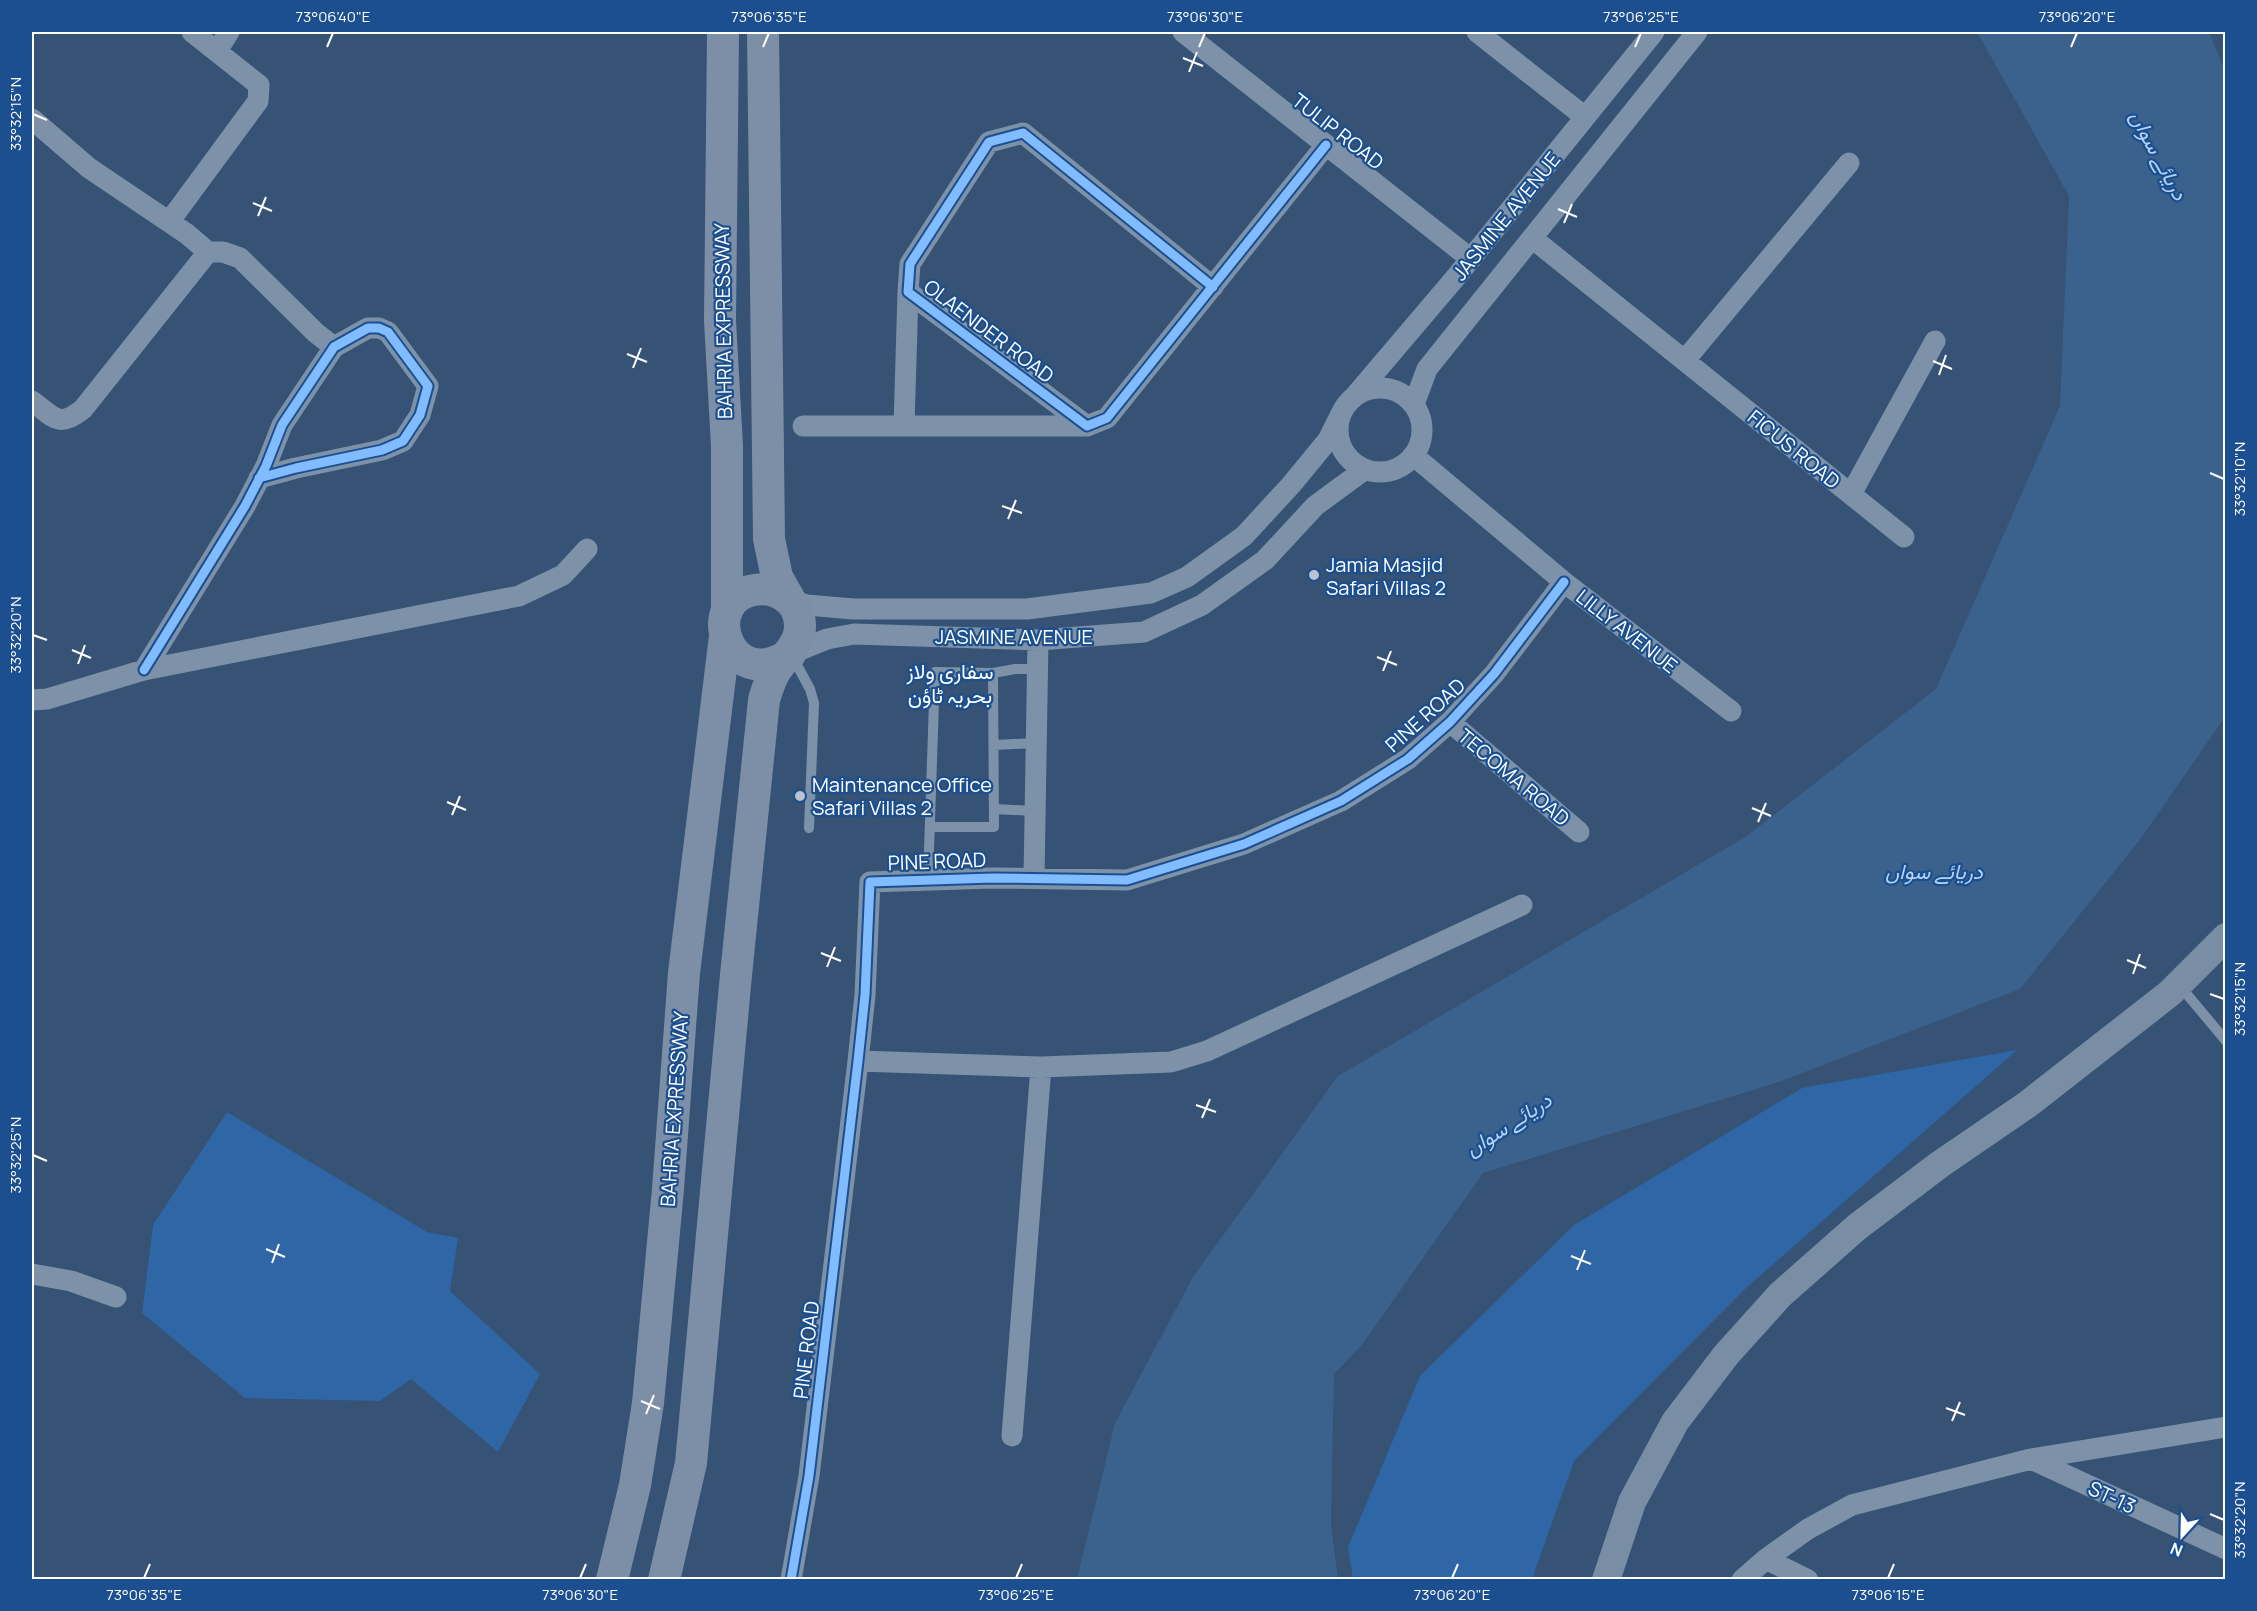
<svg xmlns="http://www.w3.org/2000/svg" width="2257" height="1611" viewBox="0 0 2257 1611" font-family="Manrope,Vazirmatn,sans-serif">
  <rect width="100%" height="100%" fill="#365274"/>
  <!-- green -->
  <path fill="#2f66a5" d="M2017 1050 1746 1288 1574 1461 1532 1579H1353L1348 1547 1420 1376 1574 1225 1802 1088Z
    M227 1112 427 1232 458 1238 450 1291 540 1374 498 1452 411 1379 380 1401 245 1398 142 1313 153 1225Z"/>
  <!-- water -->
  <path fill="#3b618d" d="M1977 32H2209L2225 71V717L2139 841 2020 989 1779 1082 1483 1173 1361 1346 1334 1374 1331 1525 1338 1579H1077L1115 1423 1193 1277 1338 1076 1747 836 1936 689 2060 406 2069 196Z"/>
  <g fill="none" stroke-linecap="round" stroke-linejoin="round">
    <!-- service -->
    <path stroke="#7d92a8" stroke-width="10" d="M792 656 810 689 814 703 809 828
      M994 745 1036 743
      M994 809 1035 811
      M930 827H994L993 673
      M928 880 935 672 993 673 1015 669H1037
      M2180 986 2226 1041"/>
    <!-- minor -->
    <path stroke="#7d92a8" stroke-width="21" d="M1183 32 1471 259
      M1477 32 1585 117
      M217 51 229 32
      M32 119 89 168 187 234 208 252H223L240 258 316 333 334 347
      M169 222 258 101 259 85 192 32
      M1532 238 1904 537
      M1213 287 1023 133 989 142 910 264 908 292 1087 426 1107 418 1326 145
      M1685 360 1849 163
      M1338 430a42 42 0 1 1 84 0a42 42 0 1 1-84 0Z
      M1354 397 1456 277 1654 32
      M32 401C54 417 58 429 83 409L208 252
      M1414 404 1427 369 1697 32
      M803 426H1087
      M904 426 908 292
      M1414 456 1564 582 1731 711
      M1851 494 1935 341
      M790 600 807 605 853 609H1027L1151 593 1187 577 1244 536 1291 485 1328 440 1341 414
      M790 654 827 639 854 634 1038 640 1144 632 1202 605 1265 560 1315 506 1364 470
      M144 670 245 506 266 466 282 425 334 347 368 328H379L388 332 428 386 420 415 403 441 382 450 296 468 259 478
      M32 700 47 699 144 670 519 596 563 575 587 549
      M1450 722 1579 832
      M1034 878 1038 640
      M858 1061 1041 1067 1171 1062 1207 1051 1522 905
      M32 1274 71 1281 116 1297
      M1012 1436 1041 1067
      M2031 1459 2226 1549
      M1766 1559 1808 1580
      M791 1580 809 1476 858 1061 865 995 870 882 993 878 1127 880 1244 844 1341 801 1408 759 1450 722 1494 674 1564 582
      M1742 1580 1766 1559 1808 1529 1852 1505 2031 1459 2226 1427"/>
    <!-- secondary -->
    <path stroke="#798da4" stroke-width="28" d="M1606 1580 1632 1502 1675 1422 1726 1355 1780 1295 1857 1227 1939 1165 2028 1104 2170 993 2226 937"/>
    <!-- primary -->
    <path stroke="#7d8ea7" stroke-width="32" d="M723 32 720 321 727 446V611
      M763 32 769 539 777 577 790 600
      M612 1580 635 1485 648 1403 668 1189 684 973 725 636
      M664 1580 691 1463 736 975 764 700C767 690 770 679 776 670 789 652 806 638 798 614 796 608 792 602 788 599 778 590 766 588 754 590 697 600 729 696 790 654"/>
    <!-- cycleway casing -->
    <g stroke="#1b4f8f" stroke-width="13">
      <path id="cycleway" d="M1213 287 1023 133 989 142 910 264 908 292 1087 426 1107 418 1326 145
        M144 670 245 506 266 466 282 425 334 347 368 328H379L388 332 428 386 420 415 403 441 382 450 296 468 259 478
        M791 1580 809 1476 858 1061 865 995 870 882 993 878 1127 880 1244 844 1341 801 1408 759 1450 722 1494 674 1564 582"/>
    </g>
    <!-- cycleway -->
    <use href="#cycleway" stroke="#80bcff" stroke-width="9"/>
  </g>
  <!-- ticks -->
  <path fill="none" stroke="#fff" stroke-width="2" d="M327 47 333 33M763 47 769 33M1199 47 1205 33M1635 47 1641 33M2071 47 2077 33M1183 58 1203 66M1189 72 1197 52M33 114 47 120M253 203 272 211M1558 209 1577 217M258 216 266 197M1564 223 1572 204M627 354 647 362M1933 361 1952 369M633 368 641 348M1939 375 1946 355M2210 473 2224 479M1002 506 1022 513M1008 519 1016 500M33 635 47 640M72 650 91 658M1377 657 1397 665M78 664 85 645M1383 671 1391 651M447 802 466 810M1752 808 1771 816M452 815 460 796M1758 822 1766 803M821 953 841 961M2127 960 2146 968M827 967 835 947M2133 974 2140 954M2210 994 2224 999M1196 1105 1216 1112M1202 1118 1210 1099M33 1155 47 1161M266 1249 285 1257M1571 1256 1591 1264M272 1263 279 1244M1577 1270 1585 1250M641 1401 660 1409M1946 1408 1965 1415M646 1414 654 1395M1952 1421 1960 1402M2210 1514 2224 1520M144 1578 150 1564M580 1578 586 1564M1016 1578 1022 1564M1452 1578 1458 1564M1888 1578 1894 1564"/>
  <!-- markers -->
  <g fill="#b9c2ce" stroke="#1b4f8f" stroke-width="2">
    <circle cx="1314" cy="575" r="6"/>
    <circle cx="800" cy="796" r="6"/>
  </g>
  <g text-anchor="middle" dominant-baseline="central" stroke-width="4.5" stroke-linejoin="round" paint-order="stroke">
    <!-- street labels -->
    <g font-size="20" fill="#fff" stroke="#1b4f8f">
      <text transform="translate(1338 131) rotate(38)">TULIP ROAD</text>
      <text transform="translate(1506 216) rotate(-51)">JASMINE AVENUE</text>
      <text transform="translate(723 321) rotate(-91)">BAHRIA EXPRESSWAY</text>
      <text transform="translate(989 331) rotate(37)">OLAENDER ROAD</text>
      <text transform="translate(1794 449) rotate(39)">FICUS ROAD</text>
      <text transform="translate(1627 631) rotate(38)">LILLY AVENUE</text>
      <text x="1014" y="636">JASMINE AVENUE</text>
      <text transform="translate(1425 715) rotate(-42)">PINE ROAD</text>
      <text transform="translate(1514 777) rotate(40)">TECOMA ROAD</text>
      <text transform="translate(937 861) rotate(-2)">PINE ROAD</text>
      <text transform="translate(674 1109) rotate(-86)">BAHRIA EXPRESSWAY</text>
      <text transform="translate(806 1350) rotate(-83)">PINE ROAD</text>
      <text transform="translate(2112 1497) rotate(25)">ST-13</text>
    </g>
    <!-- poi labels -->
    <g font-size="20" fill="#fff" stroke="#1b4f8f" text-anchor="start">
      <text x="1326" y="564">Jamia Masjid<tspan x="1326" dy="23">Safari Villas 2</tspan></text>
      <text x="812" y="784">Maintenance Office<tspan x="812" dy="23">Safari Villas 2</tspan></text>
    </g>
    <!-- water labels -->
    <g font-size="21" font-style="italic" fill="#b5d3f5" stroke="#1b4f8f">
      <text transform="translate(2159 155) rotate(62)">دریائے سواں</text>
      <text x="1934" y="871">دریائے سواں</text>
      <text transform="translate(1508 1124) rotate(-33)">دریائے سواں</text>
    </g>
    <!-- neighbourhood labels -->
    <g font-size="21" fill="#fff" stroke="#1b4f8f">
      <text x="950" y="671">سفاری ولاز<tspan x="950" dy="24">بحریہ ٹاؤن</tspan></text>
    </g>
  </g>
  <!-- border -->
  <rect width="2257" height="1611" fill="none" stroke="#1b4f8f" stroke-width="66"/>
  <!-- north arrow -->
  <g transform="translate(2182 1536) rotate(202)" stroke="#1b4f8f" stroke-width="4.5" paint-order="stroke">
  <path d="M0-4.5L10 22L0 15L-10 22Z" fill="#ffffff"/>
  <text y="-9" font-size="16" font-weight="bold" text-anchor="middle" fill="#ffffff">N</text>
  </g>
  <rect x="33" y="33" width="2191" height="1545" fill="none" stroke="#fff" stroke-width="2"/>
  <g font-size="15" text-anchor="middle" fill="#fff">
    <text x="333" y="22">73°06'40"E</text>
    <text x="769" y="22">73°06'35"E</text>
    <text x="1205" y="22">73°06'30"E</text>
    <text x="1641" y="22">73°06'25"E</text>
    <text x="2077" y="22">73°06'20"E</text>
    <text transform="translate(16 114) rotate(-90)" y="5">33°32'15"N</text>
    <text transform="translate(2240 479) rotate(-90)" y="5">33°32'10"N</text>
    <text transform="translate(16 635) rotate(-90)" y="5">33°32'20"N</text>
    <text transform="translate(2240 999) rotate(-90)" y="5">33°32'15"N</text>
    <text transform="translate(16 1155) rotate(-90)" y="5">33°32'25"N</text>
    <text transform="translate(2240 1520) rotate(-90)" y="5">33°32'20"N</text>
    <text x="144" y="1600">73°06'35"E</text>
    <text x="580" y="1600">73°06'30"E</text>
    <text x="1016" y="1600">73°06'25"E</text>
    <text x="1452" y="1600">73°06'20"E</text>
    <text x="1888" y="1600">73°06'15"E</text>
  </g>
</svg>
